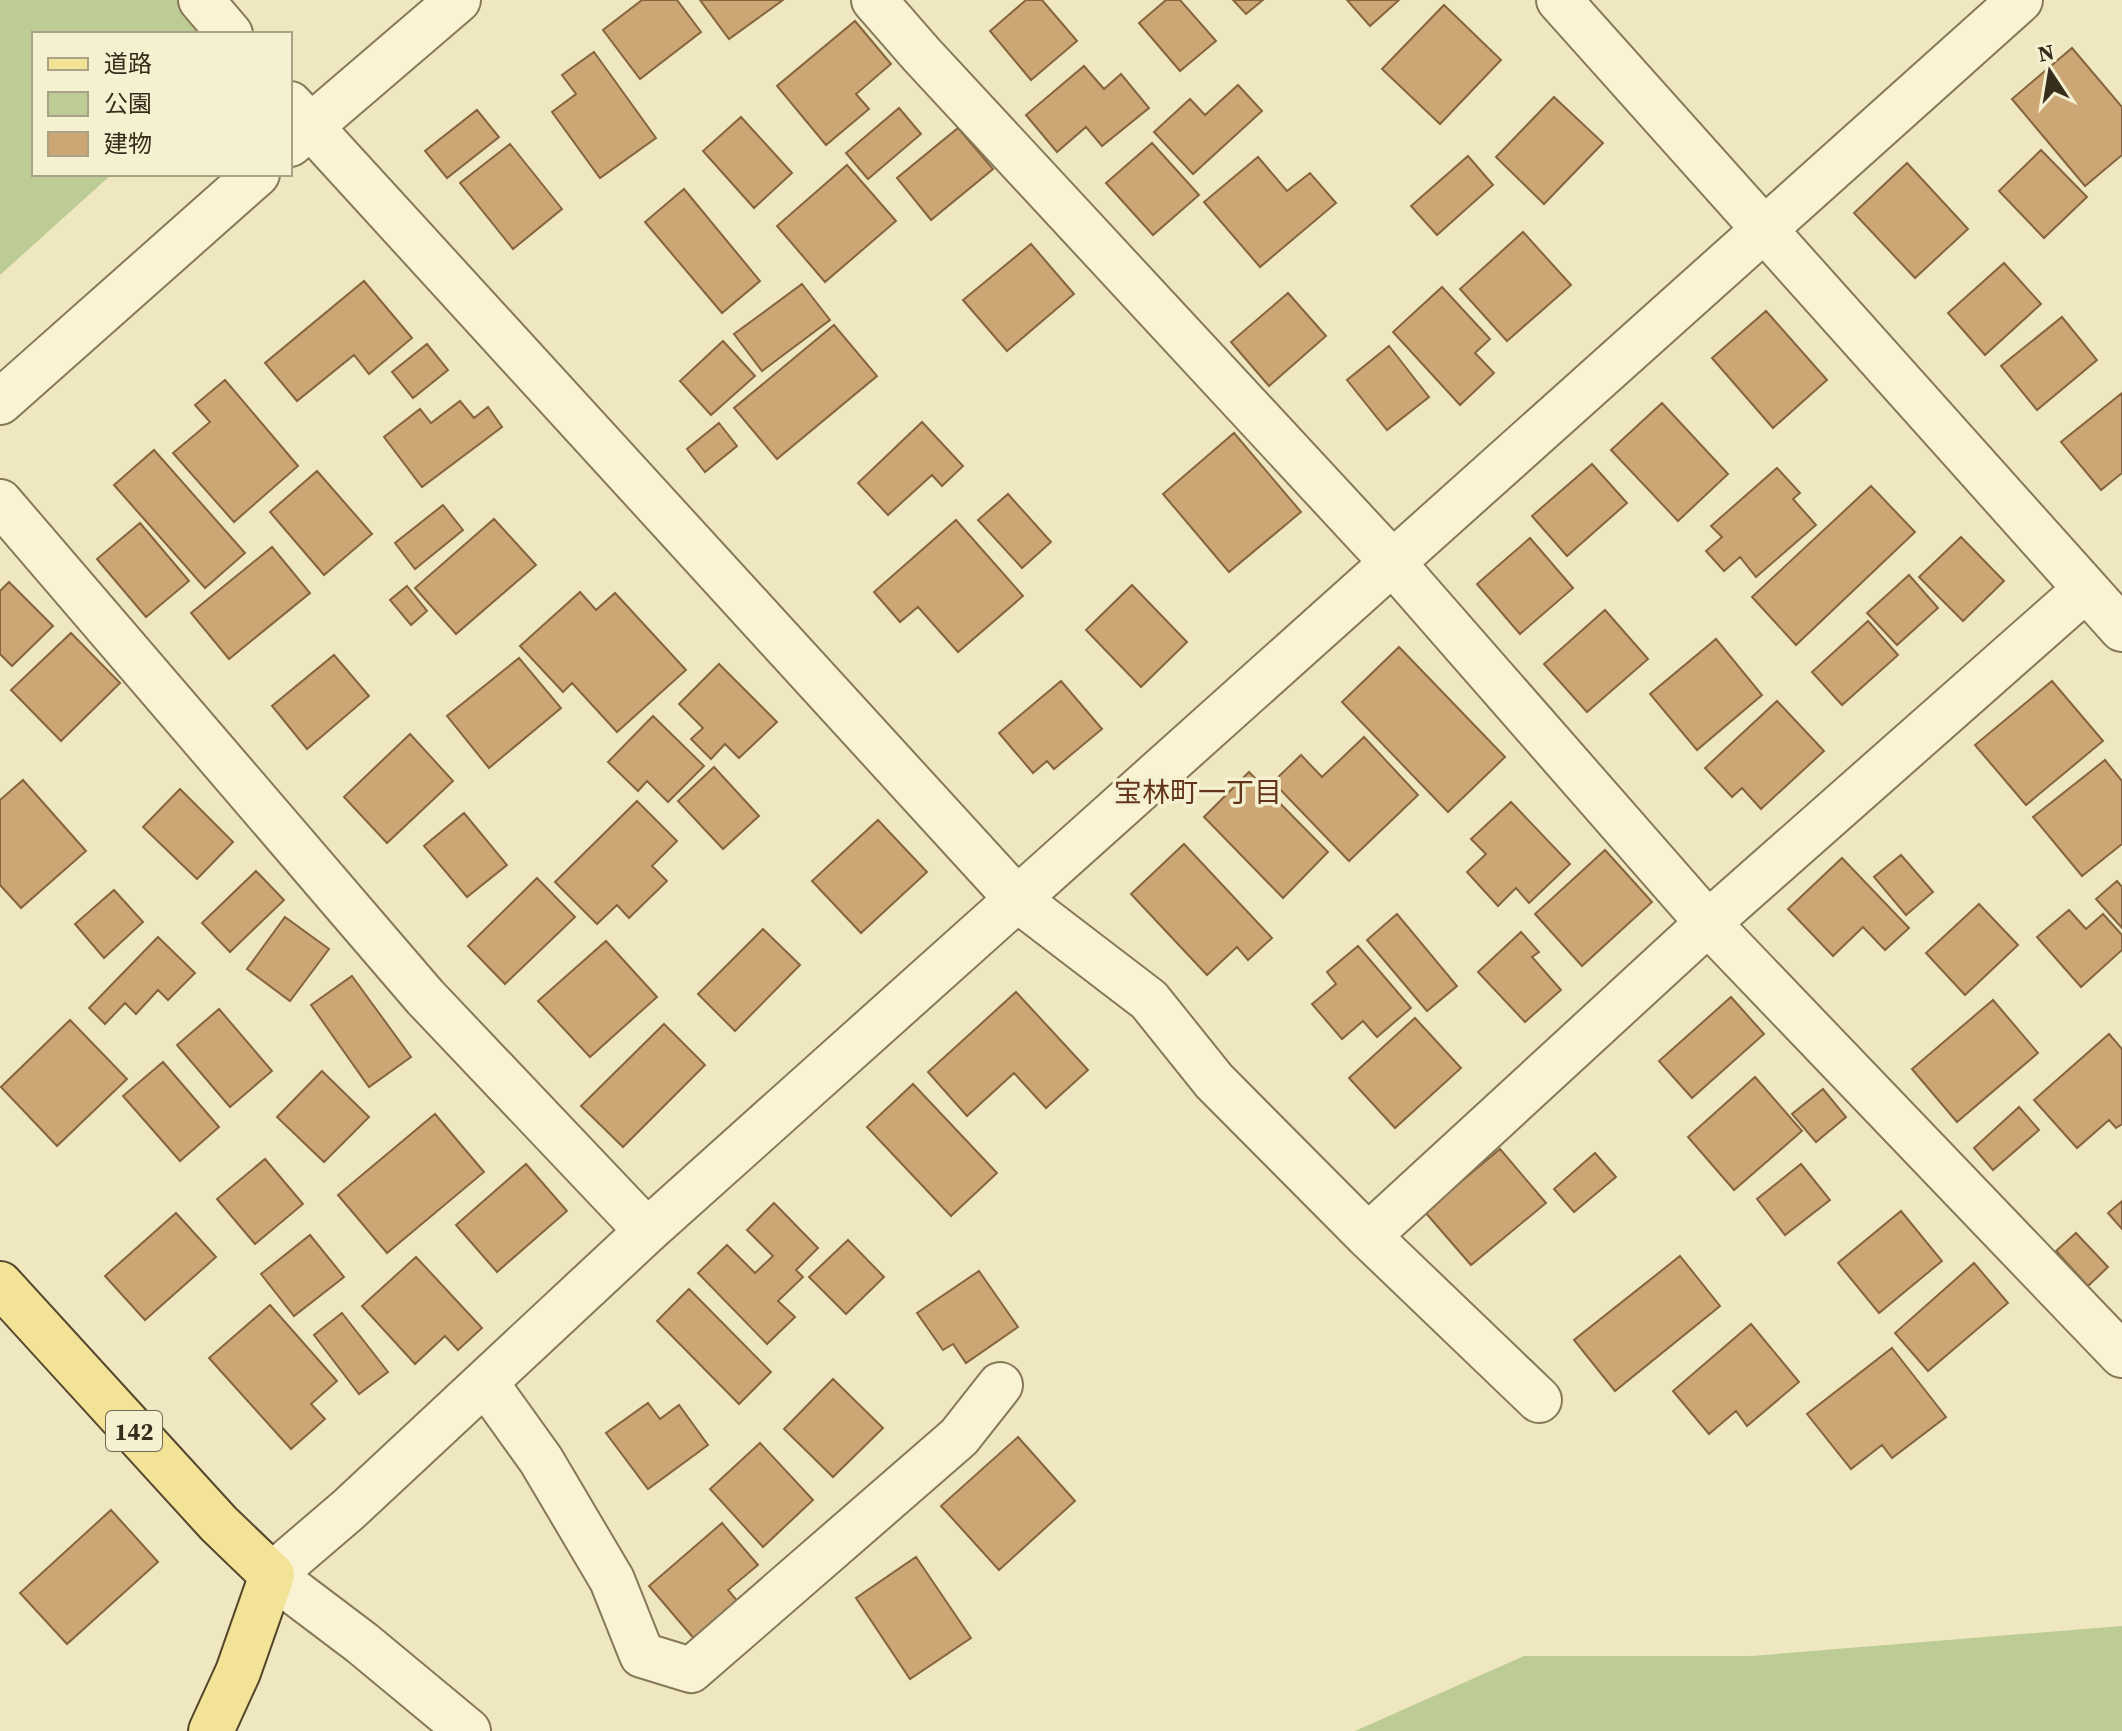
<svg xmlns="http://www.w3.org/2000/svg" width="2122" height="1731" viewBox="0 0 2122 1731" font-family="'Source Serif 4','Noto Sans JP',serif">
  <rect width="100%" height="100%" fill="#eee7c0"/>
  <!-- green -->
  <path fill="#bdcc94" d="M0 0H178L210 34H34V174H112L0 275Z
    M2122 1626V1731H1355L1524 1656H1751Z"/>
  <!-- building -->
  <path fill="#cca775" stroke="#86653e" stroke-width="2" d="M642 0H677L701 32 640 79 603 30Z
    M700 0H783L729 39Z
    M1026 0H1042L1077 41 1031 80 990 31Z
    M1166 0H1180L1216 41 1180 71 1139 23Z
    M1233 0H1263L1246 14Z
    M1347 0H1399L1370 26Z
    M1444 5 1501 60 1440 124 1382 69Z
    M855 21 891 64 856 94 869 109 826 145 777 86Z
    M2072 48 2122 107V155L2085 186 2012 99Z
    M594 52 656 138 600 178 552 112 576 94 562 75Z
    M1084 66 1104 89 1121 74 1149 108 1102 146 1086 127 1057 152 1026 115Z
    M1238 85 1262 111 1193 174 1154 132 1190 99 1205 115Z
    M1554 97 1603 143 1544 204 1496 157Z
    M899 108 921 134 868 179 846 153Z
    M477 110 499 137 447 178 425 151Z
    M741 117 792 173 754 208 703 151Z
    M958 128 993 169 931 220 897 178Z
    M1152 143 1199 195 1153 235 1106 183Z
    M510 144 562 209 513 249 460 183Z
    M2041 150 2087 197 2044 238 1999 191Z
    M1468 156 1493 185 1437 235 1411 206Z
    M1258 157 1287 191 1310 173 1336 203 1260 267 1204 202Z
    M1907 163 1968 229 1915 278 1854 213Z
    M847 165 896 221 825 282 777 226Z
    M684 189 760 281 722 313 645 222Z
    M1523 232 1571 285 1507 341 1460 289Z
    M1031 244 1074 294 1007 351 963 300Z
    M2004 263 2041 304 1985 355 1948 313Z
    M364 281 412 338 369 374 354 355 297 401 265 363Z
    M802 284 830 320 762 371 734 334Z
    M1442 287 1490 339 1475 353 1494 373 1460 405 1393 332Z
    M1288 293 1326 336 1269 386 1231 342Z
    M1766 311 1827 380 1773 428 1712 358Z
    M2062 317 2097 360 2037 410 2001 366Z
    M834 325 877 376 777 459 734 408Z
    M723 341 755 376 711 415 680 381Z
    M427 344 448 370 413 398 392 372Z
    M1389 346 1429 397 1387 430 1347 380Z
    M225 380 298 466 234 522 173 453 210 422 195 405Z
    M2122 393V473L2101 490 2061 442Z
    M460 401 474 418 488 407 502 427 422 487 384 437 420 409 431 423Z
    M1662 403 1728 474 1678 521 1611 450Z
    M922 422 963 466 942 486 932 475 888 515 858 483Z
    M719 423 737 446 705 472 687 449Z
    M1234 433 1301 512 1229 572 1163 494Z
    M154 450 245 553 205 588 114 485Z
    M1592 464 1627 503 1567 556 1532 516Z
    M1777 468 1800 493 1793 499 1816 525 1756 577 1740 557 1724 571 1706 551 1722 537 1711 526Z
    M317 471 372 534 324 575 270 512Z
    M1871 486 1915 532 1796 645 1752 597Z
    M1008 494 1051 542 1022 568 978 520Z
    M443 505 463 530 415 569 395 543Z
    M494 519 536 565 456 634 415 588Z
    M956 520 1023 596 958 652 918 607 900 622 874 592Z
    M140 523 189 581 146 617 97 559Z
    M1961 537 2004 581 1963 621 1919 577Z
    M1530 538 1573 588 1520 634 1477 584Z
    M272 547 310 593 229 659 191 613Z
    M1909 575 1938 608 1897 645 1867 613Z
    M9 582 53 626 12 666 0 654V591Z
    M1132 585 1187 642 1141 687 1086 630Z
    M407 586 427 611 411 625 390 600Z
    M580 592 596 610 615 593 686 670 617 732 572 683 563 692 520 646Z
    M1605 610 1648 659 1587 712 1544 664Z
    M1868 621 1898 655 1842 705 1812 672Z
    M71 633 120 683 61 741 11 690Z
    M1716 639 1762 695 1697 750 1650 694Z
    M1399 647 1505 757 1448 812 1342 702Z
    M334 655 369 696 307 749 272 706Z
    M519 658 561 708 489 768 447 716Z
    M719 664 777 722 739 758 725 744 711 759 691 739 703 728 679 704Z
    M1061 681 1102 729 1054 769 1047 761 1033 773 999 733Z
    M2052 681 2103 741 2026 805 1975 745Z
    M1777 701 1824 751 1761 809 1742 788 1732 797 1705 768Z
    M653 716 704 766 668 802 647 781 638 791 608 762Z
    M410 734 453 781 387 843 344 797Z
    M1364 737 1418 795 1349 861 1273 782 1301 755 1322 777Z
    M2105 760 2122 781V844L2082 876 2033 817Z
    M714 767 759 816 723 849 678 801Z
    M1249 772 1328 852 1283 898 1204 817Z
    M23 780 86 851 21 908 0 885V800Z
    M180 789 233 842 197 879 143 827Z
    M637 801 677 841 652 866 667 881 629 918 617 905 597 924 555 882Z
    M1511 802 1570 864 1529 903 1516 888 1498 906 1467 872 1486 854 1471 839Z
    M464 813 507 865 467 897 424 846Z
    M878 820 927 872 861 933 812 881Z
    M1184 844 1272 938 1248 960 1237 947 1207 975 1131 894Z
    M1605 850 1652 902 1582 966 1535 914Z
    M1901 855 1933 892 1906 915 1874 877Z
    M1842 858 1909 928 1885 950 1863 927 1833 956 1788 909Z
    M256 871 284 900 230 952 202 923Z
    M537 878 575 917 505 984 468 946Z
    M2117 881 2122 887V928L2096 899Z
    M114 890 143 922 104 958 75 924Z
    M1979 904 2018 945 1965 995 1926 953Z
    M2069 910 2086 929 2103 914 2122 935V950L2081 987 2037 937Z
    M1397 914 1457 986 1427 1011 1367 940Z
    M285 917 329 949 290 1001 247 969Z
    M763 929 800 965 735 1031 698 994Z
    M1521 932 1539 952 1532 957 1561 990 1525 1022 1478 972Z
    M158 937 195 973 168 1000 158 990 136 1014 125 1003 105 1024 89 1008Z
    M606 941 657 997 590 1057 538 1001Z
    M1358 946 1411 1008 1377 1037 1363 1021 1342 1039 1312 1004 1336 984 1327 972Z
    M352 976 411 1057 369 1087 311 1005Z
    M1016 992 1088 1070 1046 1108 1014 1073 967 1116 928 1072Z
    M1731 997 1764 1034 1692 1098 1659 1061Z
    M1993 1000 2038 1053 1957 1122 1912 1069Z
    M219 1009 272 1071 230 1107 177 1045Z
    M1415 1018 1461 1068 1395 1128 1349 1078Z
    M70 1020 127 1079 57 1146 1 1087Z
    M664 1024 705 1065 623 1147 581 1106Z
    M2109 1034 2122 1049V1124L2116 1128 2109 1120 2077 1148 2034 1100Z
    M163 1062 219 1127 180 1161 123 1096Z
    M322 1071 369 1117 324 1162 277 1117Z
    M1755 1077 1802 1131 1734 1190 1688 1137Z
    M913 1084 997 1173 951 1216 867 1127Z
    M1823 1089 1846 1117 1816 1142 1792 1114Z
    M2019 1107 2039 1130 1993 1170 1974 1148Z
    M435 1114 484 1172 387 1253 338 1195Z
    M1500 1149 1546 1203 1471 1265 1425 1212Z
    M1595 1153 1616 1177 1574 1212 1554 1189Z
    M265 1159 303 1204 255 1244 217 1199Z
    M526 1164 567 1211 497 1272 456 1225Z
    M1801 1164 1830 1200 1785 1235 1757 1199Z
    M2122 1201V1229L2108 1213Z
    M774 1203 818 1248 796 1270 803 1277 778 1301 795 1317 767 1344 698 1273 727 1245 755 1273 773 1256 747 1230Z
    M1901 1211 1942 1261 1879 1313 1838 1263Z
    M176 1213 216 1257 145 1320 105 1276Z
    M2076 1233 2108 1267 2088 1286 2056 1251Z
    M310 1235 344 1277 294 1316 261 1274Z
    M848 1240 884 1277 846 1314 809 1277Z
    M1680 1256 1720 1306 1615 1391 1574 1340Z
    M416 1257 482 1328 458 1350 445 1336 415 1364 362 1306Z
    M1974 1263 2008 1303 1928 1371 1895 1333Z
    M979 1271 1018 1327 966 1363 953 1344 943 1350 917 1313Z
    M689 1289 771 1372 739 1404 657 1321Z
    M270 1305 337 1381 311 1404 325 1419 291 1449 209 1358Z
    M342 1313 388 1372 359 1394 314 1335Z
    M1751 1324 1799 1382 1747 1426 1736 1411 1709 1434 1673 1391Z
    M1892 1348 1946 1417 1892 1458 1882 1445 1851 1469 1807 1414Z
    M833 1379 883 1428 833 1477 784 1429Z
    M648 1403 660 1419 679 1405 708 1445 648 1489 606 1433Z
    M1018 1437 1075 1501 999 1570 941 1506Z
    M760 1443 813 1500 763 1547 710 1489Z
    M111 1510 158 1562 67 1644 20 1593Z
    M722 1523 758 1565 728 1590 739 1603 696 1641 649 1586Z
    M916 1557 971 1638 910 1679 856 1598Z"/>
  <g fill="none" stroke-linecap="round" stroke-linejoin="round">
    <!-- minor casing -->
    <g stroke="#877858" stroke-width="48">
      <path id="minor" d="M201 0 230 34
        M874 0 921 54 1392 562 1708 923 2122 1355
        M1559 0 2122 629
        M290 104 1017 899 1149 1000 1214 1081 1368 1236 1539 1400
        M290 144 458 0
        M0 402 257 174
        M0 502 425 997 647 1231
        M1368 1236 1708 923 2086 589
        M485 1382 541 1460 612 1580 642 1655 691 1670 959 1437 1000 1385
        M468 1731 362 1643 272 1575 348 1510 647 1231 2020 0"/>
    </g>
    <!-- major casing -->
    <g stroke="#54452c" stroke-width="48">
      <path id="major" d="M0 1284 219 1524 272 1575 238 1672 211 1731"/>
    </g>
    <!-- minor -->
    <use href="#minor" stroke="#f9f3d3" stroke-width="44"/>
    <!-- major -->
    <use href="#major" stroke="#f2e397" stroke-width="44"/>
  </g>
  <g text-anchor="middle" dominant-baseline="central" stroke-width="7" stroke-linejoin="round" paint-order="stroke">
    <!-- shield labels -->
    <rect fill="#f5f0cf" stroke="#6f6852" stroke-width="2" x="106" y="1411" width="56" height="40" rx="6"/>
    <g font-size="24" font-weight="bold" fill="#362d1c">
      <text x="134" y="1431">142</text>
    </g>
    <!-- neighbourhood labels -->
    <g font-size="28" fill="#63351c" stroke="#f5f0cf">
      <text x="1198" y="792">宝林町一丁目</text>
    </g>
  </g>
  <!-- legend -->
  <rect x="32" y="32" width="260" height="144" fill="#f5f0cf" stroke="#a9a287" stroke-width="2"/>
  <rect x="48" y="58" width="40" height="12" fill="#f2e397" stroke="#a9a287" stroke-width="2"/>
  <text x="104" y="72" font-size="24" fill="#362d1c">道路</text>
  <rect x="48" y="92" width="40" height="24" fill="#bdcc94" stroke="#a9a287" stroke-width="2"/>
  <text x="104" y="112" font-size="24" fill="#362d1c">公園</text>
  <rect x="48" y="132" width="40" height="24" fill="#cca775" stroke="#a9a287" stroke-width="2"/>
  <text x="104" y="152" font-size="24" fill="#362d1c">建物</text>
  <!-- north arrow -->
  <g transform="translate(2050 72) rotate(348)" stroke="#f5f0cf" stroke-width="6" paint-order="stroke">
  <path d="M0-6L14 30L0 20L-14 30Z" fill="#362d1c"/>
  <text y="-12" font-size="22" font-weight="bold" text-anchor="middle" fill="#362d1c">N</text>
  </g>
</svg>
